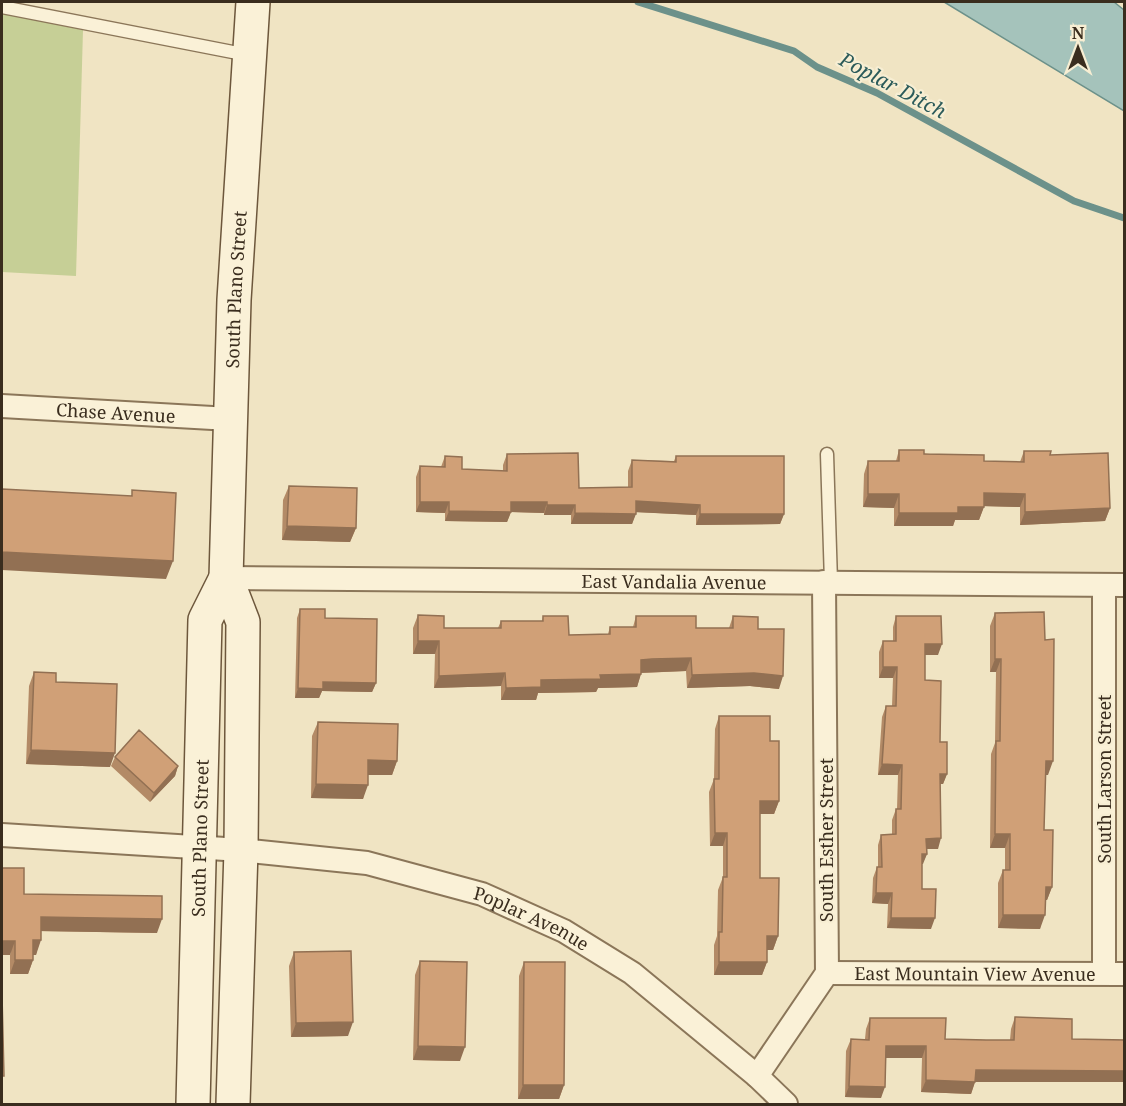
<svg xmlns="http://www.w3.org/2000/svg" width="1126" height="1106" viewBox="0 0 1126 1106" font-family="'Noto Serif',serif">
  <rect width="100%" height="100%" fill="#f0e4c3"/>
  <!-- green -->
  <path fill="#c6cf96" d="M2 13 83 30 76 276 2 272Z"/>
  <!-- water -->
  <path fill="#a5c3bb" stroke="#6c918a" stroke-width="1.5" d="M944 2H1114L1124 10V111Z"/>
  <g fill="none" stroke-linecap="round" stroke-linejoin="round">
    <!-- stream -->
    <path stroke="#6c918a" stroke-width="7" d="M638 2 794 51 817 67 877 93 1074 201 1124 218"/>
    <!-- service casing -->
    <g stroke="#8b7659" stroke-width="15">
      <path id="service" d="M2 7 248 55
        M827 454 831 582"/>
    </g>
    <!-- minor casing -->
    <g stroke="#8b7659" stroke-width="26">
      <g id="minor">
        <path id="s1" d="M2 406 230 419"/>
        <path id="s2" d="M226 578 1124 585"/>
        <path id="s3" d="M2 835 241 850 367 863 482 894 564 931 632 973 757 1076 786 1104"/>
        <path id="s4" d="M827 973 1124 974"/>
        <path d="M1104 973V585"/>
        <path d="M757 1076 827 973 824 582"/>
      </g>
    </g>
    <!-- secondary casing -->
    <g stroke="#6d573c" stroke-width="36">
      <g id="secondary">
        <path id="s5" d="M193 1104 205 620 226 578"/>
        <path id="s6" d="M233 1104 241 850 243 622 226 578 234 300 253 2"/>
      </g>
    </g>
    <!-- service -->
    <use href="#service" stroke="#faf1d7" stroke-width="12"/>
    <!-- minor -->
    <use href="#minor" stroke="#faf1d7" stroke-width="22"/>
    <!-- secondary -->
    <use href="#secondary" stroke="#faf1d7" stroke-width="33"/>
  </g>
  <!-- wall -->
  <path fill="#b38a66" d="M899 450 984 461 1020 462 1024 451 1050 455 1110 508 1105 521 1020 525V507L984 506 979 520H955L953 526H894V508L863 507 864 474 868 461H896Z
    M507 454 579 488 628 487V471L632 460 674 461 676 456 784 514 780 524 696 525V515L636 512 632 524H571V515H544V513L511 512 507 522 445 521V513L416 512V477L420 466 441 467 445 456 462 469 503 471V465Z
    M289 486 356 528 350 542 282 540 283 500Z
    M300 609 325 618 376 683 372 692 322 691 319 698H295L297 618Z
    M995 613 1048 775H1045L1044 830 1052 887 1047 900H1045L1040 929 998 928V883L1003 870H1005V848H990L991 754 995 743 996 672H990V626Z
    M418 615 444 628H498L501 621H542L543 616 569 635 608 634 610 627H633L636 616 696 628H729L733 616 758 629 779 689 750 686 687 688 686 671 641 673 637 687 598 688 596 692 538 693 536 700H501V686L434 688 435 654H413V628Z
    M896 616 938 655H925V680L947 774 943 784H940L938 849H927V854L922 864V889L931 929 887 928 888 904 872 903 873 878 877 867H878V845L881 835 892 834V820L896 809H897L898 775H878L882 717 886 706H892L893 678H879V652L883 641H893V627Z
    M34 672 56 682 110 767 26 764 29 686Z
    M719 716 770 741 779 801 774 814H760V878L778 936 773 950H767V962L762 975H714V945L717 936 718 890 723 877V846H710L709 792 714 779 715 729Z
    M318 722 397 761 392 775H368L363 799 311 798 312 736Z
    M115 757 178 766 175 776 150 802 111 766Z
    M24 894 157 933 41 931 36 955H33V960L28 974H10V955Z
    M294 952 348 1036 291 1037 289 966Z
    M420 961 460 1061 413 1060 415 975Z
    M524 962 564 1085 559 1099H518L519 976Z
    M1015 1017 1072 1039 1125 1040V1082H975L971 1094 921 1092 922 1058H886L881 1098 845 1097 846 1051 851 1039H865L866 1029 870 1018 945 1039 986 1040H1010L1011 1029Z"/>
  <!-- shaded-wall -->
  <path fill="#927053" d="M984 493 1025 494 1020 507 979 506Z
    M868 494H899L894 508 863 507Z
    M636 501 700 505 696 515 633 512Z
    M420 502H449L445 513 416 512Z
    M511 502H547L544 513 511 512 507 522 445 521 449 511Z
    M547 505H575L571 515H544Z
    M958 507H984L979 520H955L953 526H894L899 513Z
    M1110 508 1105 521 1020 525 1025 512Z
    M575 513 636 514 632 524H571Z
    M700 514H784L780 524 696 525Z
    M287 526 356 528 350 542 282 540Z
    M2 552 173 561 166 579 2 570Z
    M418 641H439L435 654H413Z
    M925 644H942L938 655H921Z
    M691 658 686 671 637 673 641 660Z
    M995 659H1001L996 672H990Z
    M883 667H897L893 678H879Z
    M505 673 501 686 434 688 439 676Z
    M754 673 783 676 779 689 750 686 687 688 692 675Z
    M641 674 637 687 598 688 596 692 538 693 536 700H501L506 688 541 680 600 675Z
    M323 682 376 683 372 692 322 691 319 698H295L298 688Z
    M31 750 115 753 110 767 26 764Z
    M368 760 397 761 392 775H363Z
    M1046 761H1053L1048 775H1041Z
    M882 764 902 765 898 775H878Z
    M178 766 175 776 150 802 154 793Z
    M940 774H947L943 784H936Z
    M316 784 368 785 363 799 311 798Z
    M760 801H779L774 814H756Z
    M715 833H727L723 846H710Z
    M995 834H1010L1005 848H990Z
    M941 838 938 849H923L926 839Z
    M922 854H927L923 864H918Z
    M1046 887H1052L1047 900H1041Z
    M876 893H892L888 904 872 903Z
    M1003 915H1045L1040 929 998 928Z
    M41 917 162 919 157 933 36 931Z
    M891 918H935L931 929 887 928Z
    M767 936H778L773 950H762Z
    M33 940H41L36 955H28Z
    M2 941H15L10 955H2Z
    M15 960H33L28 974H10Z
    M719 962H767L762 975H714Z
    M353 1022 348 1036 291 1037 296 1023Z
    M418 1046 465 1047 460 1061 413 1060Z
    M886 1046H926L922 1058H882Z
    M976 1070 1125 1071V1082H975L971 1094 921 1092 926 1080Z
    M523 1085H564L559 1099H518Z
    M849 1086 885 1087 881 1098 845 1097Z"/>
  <!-- building -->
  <path fill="#d0a077" stroke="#927053" stroke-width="1.5" d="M899 450H924V454L984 455V461L1024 462V451H1051L1050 455 1108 453 1110 508 1025 512V494L984 493V507H958V513H899V494H868V461H899Z
    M578 453 579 488 632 487V460L676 462V456H784V514H700V505L636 501V514L575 513V505H547V502H511V512L449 511V502H420V466L445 467V456L462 457V469L507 471V454Z
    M289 486 357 488 356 528 287 526Z
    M2 489 132 496V490L176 493 173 561 2 552Z
    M300 609H325V618L377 619 376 683 323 682V689L298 688Z
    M1044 612 1045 640 1054 639 1053 761H1046L1044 830H1053L1052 887H1046L1045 915H1003V870H1010V834H995L996 741H1000L1001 659H995V613Z
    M418 615 444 616V628H501V621H543V616H568L569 635 610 634V627H636V616H696V628H733V616L758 617V629H784L783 676 754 673 692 675 691 658 652 659 641 660V674L600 675 601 679 541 680V687L506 688 505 673 439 676V641H418Z
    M896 616H941L942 644H925V680L941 681 940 742H947V774H940L941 838 926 839 927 854H922V889H936L935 918H891L892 893H876L877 867H882L881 835 896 834V809H901L902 765 882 764 886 706H896L897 667H883V641H896Z
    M34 672 56 673V682L117 684 115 753 31 750Z
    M719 716H770V741H779V801H760V878H779L778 936H767V962H719V932H722L723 877H727V833H715L714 779H719Z
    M318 722 398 724 397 761 368 760V785L316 784Z
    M139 730 178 766 154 793 115 757Z
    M2 868H24V894L162 896V919L41 917V940H33V960H15V941H2Z
    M351 951 353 1022 296 1023 294 952Z
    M420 961 467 962 465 1047 418 1046Z
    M524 962H565L564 1085H523Z
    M2 995 4 1076H2Z
    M1015 1017 1072 1019V1039L1125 1040V1071L976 1070 975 1082 926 1080V1046H886L885 1087 849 1086 851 1039 869 1040 870 1018H946L945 1039 986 1040H1014Z"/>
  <g text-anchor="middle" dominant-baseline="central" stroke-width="4.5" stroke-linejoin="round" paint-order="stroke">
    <!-- street labels -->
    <g font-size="18" fill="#3a2d1e" stroke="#f7eed3">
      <text stroke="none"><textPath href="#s6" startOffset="818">South Plano Street</textPath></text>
      <text stroke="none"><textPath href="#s1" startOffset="114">Chase Avenue</textPath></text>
      <text stroke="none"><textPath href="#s2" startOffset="448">East Vandalia Avenue</textPath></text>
      <text transform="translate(1104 779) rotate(-90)">South Larson Street</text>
      <text stroke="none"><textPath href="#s5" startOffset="266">South Plano Street</textPath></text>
      <text transform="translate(826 840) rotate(-90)">South Esther Street</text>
      <text stroke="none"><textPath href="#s3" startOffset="540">Poplar Avenue</textPath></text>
      <text stroke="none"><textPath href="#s4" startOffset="148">East Mountain View Avenue</textPath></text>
    </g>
    <!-- water labels -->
    <g font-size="20" font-style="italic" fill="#2c5b5a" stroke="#f7eed3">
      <text transform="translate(893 85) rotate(28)">Poplar Ditch</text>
    </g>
  </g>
  <!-- border -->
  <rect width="1126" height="1106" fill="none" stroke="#3a2d1e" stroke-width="6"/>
  <!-- north arrow -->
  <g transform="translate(1078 48)" stroke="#f7eed3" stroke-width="4.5" paint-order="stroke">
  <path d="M0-4.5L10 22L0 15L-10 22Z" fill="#3a2d1e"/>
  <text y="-9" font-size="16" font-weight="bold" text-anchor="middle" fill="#3a2d1e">N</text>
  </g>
</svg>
